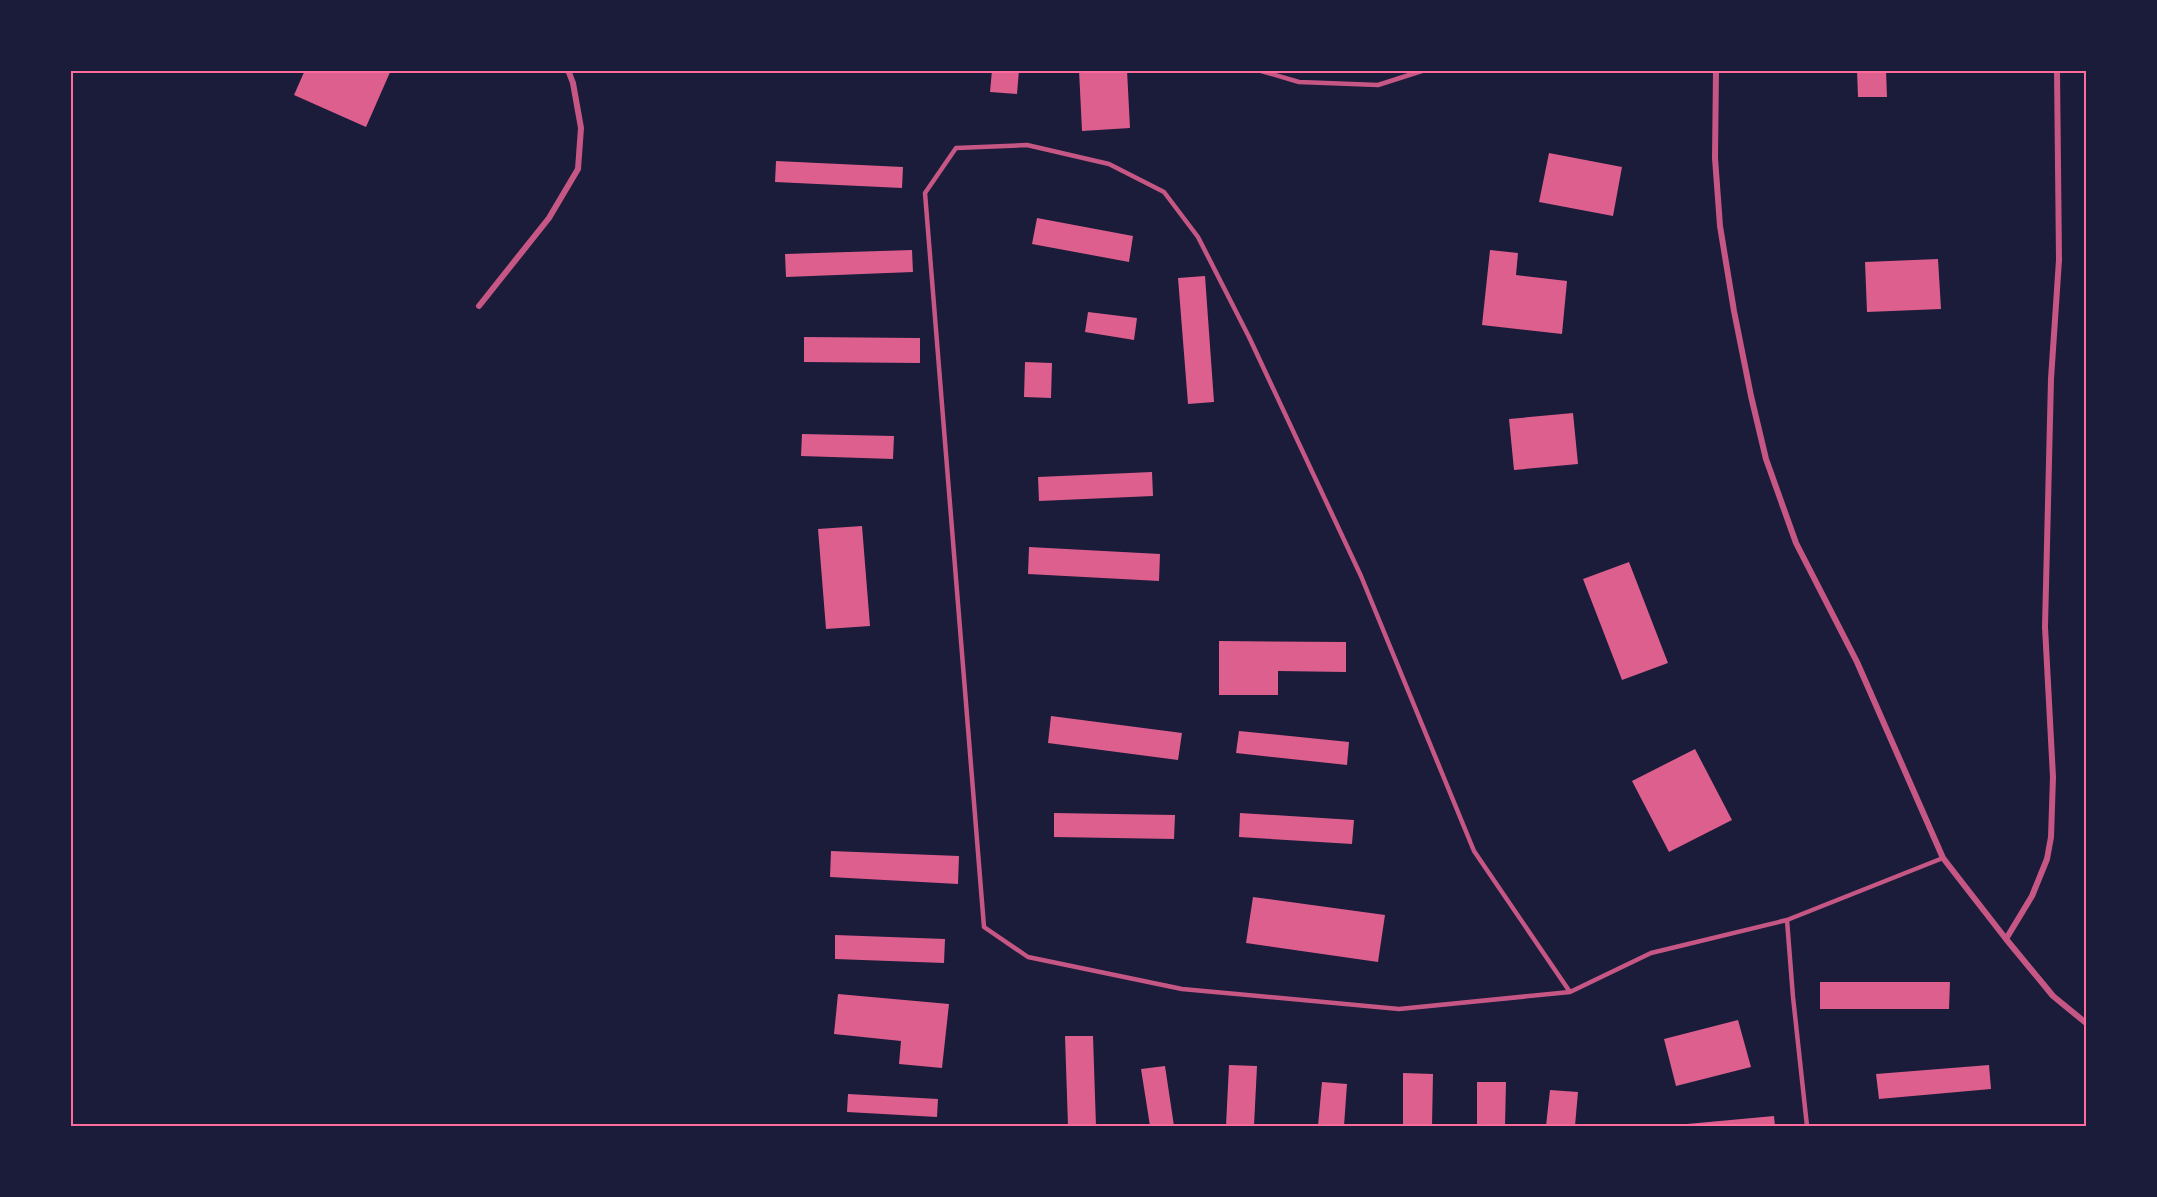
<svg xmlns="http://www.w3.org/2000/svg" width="2157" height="1197" viewBox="0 0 2157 1197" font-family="'Asap Condensed',sans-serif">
  <rect width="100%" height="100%" fill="#1b1b3a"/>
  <!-- building -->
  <path fill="#dd5f8e" d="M305 70H391L366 127 294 95Z
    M992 70H1019L1017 94 990 92Z
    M1079 70H1127L1130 128 1082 131Z
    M1857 70H1886L1887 97H1858Z
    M1549 153 1622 167 1613 216 1539 202Z
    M776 161 903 167 902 188 775 182Z
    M1037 218 1133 236 1129 262 1032 244Z
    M912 250 913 272 786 277 785 254Z
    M1490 250 1518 253 1516 275 1567 281 1562 334 1482 325Z
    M1938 259 1941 309 1867 312 1865 262Z
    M1205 276 1214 402 1188 404 1178 278Z
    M1088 312 1137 318 1134 340 1085 332Z
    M804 337 920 338V363L804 362Z
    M1025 362 1052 363 1051 398 1024 397Z
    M1573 413 1578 464 1514 470 1509 419Z
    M802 434 894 436 893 459 801 456Z
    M1152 472 1153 496 1039 501 1038 477Z
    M862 526 870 626 826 629 818 529Z
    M1029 547 1160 554 1159 581 1028 574Z
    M1629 562 1668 663 1622 680 1583 579Z
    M1219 641 1346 642V672L1278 671V695H1219Z
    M1051 716 1182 733 1178 760 1048 743Z
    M1239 731 1349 742 1347 765 1236 753Z
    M1695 749 1732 820 1669 852 1632 781Z
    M1054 813 1175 815 1174 839 1054 837Z
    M1240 813 1354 820 1352 844 1239 837Z
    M831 851 959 856 958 884 830 877Z
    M1253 897 1385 915 1378 962 1246 943Z
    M835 935 945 939 944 963 835 959Z
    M1820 982H1950L1949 1009H1820Z
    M838 994 949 1004 942 1068 899 1064 901 1041 834 1034Z
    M1738 1020 1751 1067 1676 1086 1664 1039Z
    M1065 1036H1093L1096 1126H1068Z
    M1229 1065 1257 1066 1254 1126H1226Z
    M1989 1065 1991 1089 1879 1099 1876 1074Z
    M1165 1066 1174 1126H1150L1141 1069Z
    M1403 1073 1433 1074 1432 1126H1403Z
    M1322 1082 1347 1084 1344 1126H1318Z
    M1477 1082H1506L1505 1126H1477Z
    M1550 1090 1578 1092 1575 1126H1546Z
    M848 1094 938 1099 937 1117 847 1112Z
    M1774 1116 1775 1126H1676V1125Z"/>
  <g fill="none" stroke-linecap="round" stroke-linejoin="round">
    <!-- service -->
    <path stroke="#c65784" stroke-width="4.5" d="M1258 70 1299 82 1378 85 1425 70
      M1787 920 1793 997 1807 1126
      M1570 992 1474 851 1361 576 1249 337 1198 237 1164 192 1109 164 1027 145 956 148 925 193 984 927 1028 957 1182 989 1399 1009 1570 992 1651 953 1787 920 1943 858"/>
    <!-- minor -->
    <path stroke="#c65784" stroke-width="6" d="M1716 70 1715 158 1720 226 1734 311 1751 396 1766 459 1796 543 1857 662 1943 858 2006 939 2053 996 2086 1023
      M479 306 549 218 578 169 581 128 573 83 568 70
      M2006 939 2032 896 2047 859 2051 837 2053 777 2045 627 2051 379 2059 260 2057 70"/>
  </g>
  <!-- border -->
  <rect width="2157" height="1197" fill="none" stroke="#1b1b3a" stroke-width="144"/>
  <rect x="72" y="72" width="2013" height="1053" fill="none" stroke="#ff6b9d" stroke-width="2"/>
</svg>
